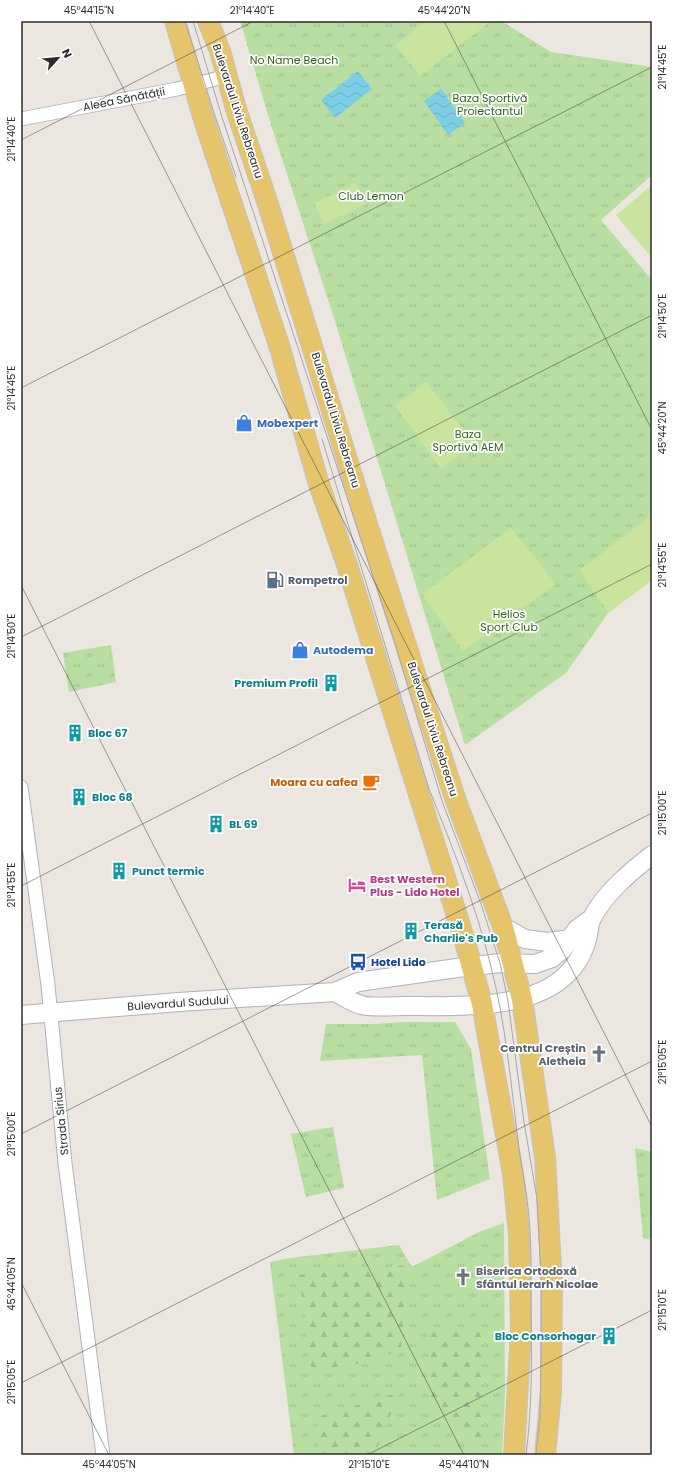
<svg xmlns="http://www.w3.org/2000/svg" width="673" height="1476" viewBox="0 0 673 1476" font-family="Poppins,sans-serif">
  <defs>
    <pattern id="grass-tufts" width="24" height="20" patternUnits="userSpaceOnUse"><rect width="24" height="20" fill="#b8dea1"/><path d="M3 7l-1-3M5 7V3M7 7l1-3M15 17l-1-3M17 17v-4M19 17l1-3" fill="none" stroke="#9ebf8b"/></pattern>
    <pattern id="forest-firs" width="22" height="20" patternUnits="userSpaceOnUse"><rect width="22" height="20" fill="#b8dea1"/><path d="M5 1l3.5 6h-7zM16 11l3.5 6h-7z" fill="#9ebf8b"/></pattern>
    <pattern id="water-waves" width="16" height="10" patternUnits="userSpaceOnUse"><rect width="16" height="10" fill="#7ccde5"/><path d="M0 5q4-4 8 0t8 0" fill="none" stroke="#6bb0c5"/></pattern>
  </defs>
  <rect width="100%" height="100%" fill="#ece6e0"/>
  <!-- grass -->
  <path fill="url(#grass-tufts)" d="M240 21H501L551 52 652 67V175L601 220 652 280V580L608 613 566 673 465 745 334 318 272 128Z
    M111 645 116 682 69 692 63 653Z
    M403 1022H455L471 1049 490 1179 437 1200 422 1055 320 1061 326 1024H376Z
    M333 1127 344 1188 306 1197 291 1134Z
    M635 1148 652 1152V1240L643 1238Z
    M504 1223 505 1394 502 1455H294L270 1262 290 1258 399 1245 412 1267 479 1232Z"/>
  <!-- forest -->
  <path fill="url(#forest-firs)" d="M409 1265 401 1350 363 1363 312 1372 299 1275Z
    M428 1330 481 1332V1454L428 1402Z
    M400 1392 377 1448 370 1455H319L317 1417Z"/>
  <!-- pitch -->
  <path fill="#c9e49e" d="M426 21H489L490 22 420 76 395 45Z
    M356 183 366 204 324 224 314 203Z
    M652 185V258L616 215Z
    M426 382 474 443 441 469 395 406Z
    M648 518 652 523V580L608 613 580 570Z
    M511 528 556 584 463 651 422 594Z"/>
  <!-- water -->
  <path fill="url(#water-waves)" d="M358 71 372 89 335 118 321 100Z
    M441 89 465 123 448 135 424 101Z"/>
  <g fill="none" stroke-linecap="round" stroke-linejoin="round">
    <!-- street casing -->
    <g stroke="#b0b2bb" stroke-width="15">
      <path id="street" d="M21 119 177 89 227 76
        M21 787 48 985 65 1163 103 1455"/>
    </g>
    <!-- secondary casing -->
    <g stroke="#b0b2bb" stroke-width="20">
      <path id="secondary" d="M503 927 525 939 547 942 571 939
        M335 992C343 996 352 1003 362 1005 369 1008 394 1006 404 1006 451 1006 530 1011 566 975 576 966 584 952 587 939 589 932 589 924 592 918 605 893 630 872 652 855
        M21 1015 179 1002 335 992 358 982 457 968 500 963 535 964 552 958 562 950 577 929 591 919"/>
    </g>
    <!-- primary casing -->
    <g stroke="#c4c4c4" stroke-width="22">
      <path id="primary" d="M175 21 204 120 279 345 318 481 348 568 464 938 482 1004 513 1174 519 1235 521 1330 514 1455
        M208 21 220 51 236 109 267 201 367 524 455 798 503 927 522 999 545 1157 552 1287 551 1392 545 1455"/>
    </g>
    <!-- street -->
    <use href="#street" stroke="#fff" stroke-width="13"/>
    <!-- secondary -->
    <use href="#secondary" stroke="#fff" stroke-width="18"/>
    <!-- primary -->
    <use href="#primary" stroke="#e5c46c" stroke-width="20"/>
    <!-- tram -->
    <path stroke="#a3a6b4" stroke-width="1" d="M185 21 215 116 236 177
      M193 21 221 114 394 640 442 801 481 904 500 963 508 1001 524 1122 537 1199 541 1275V1353L540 1416 536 1455
      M322 439 429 789C452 846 475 903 490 963 506 1023 511 1086 519 1148 521 1165 525 1182 527 1199 532 1235 531 1275 531 1312 532 1359 532 1408 526 1455"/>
  </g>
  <!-- ticks -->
  <path fill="none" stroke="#2c2c2c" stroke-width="1" stroke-opacity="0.45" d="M89 21 652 1127M444 21 652 430M21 140 254 21M21 388 652 67M21 585 464 1455M21 637 652 315M21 886 652 564M21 1134 652 813M21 1282 109 1455M21 1383 652 1061M367 1455 652 1310"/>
  <!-- icons -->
  <defs>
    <g id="shop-bare" transform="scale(1.38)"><path d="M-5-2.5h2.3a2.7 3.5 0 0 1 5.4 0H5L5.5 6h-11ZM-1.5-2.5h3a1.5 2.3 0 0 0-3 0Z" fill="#3f7fe0" stroke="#fff" stroke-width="2.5" paint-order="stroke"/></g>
    <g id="fuel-bare" transform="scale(1.38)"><path d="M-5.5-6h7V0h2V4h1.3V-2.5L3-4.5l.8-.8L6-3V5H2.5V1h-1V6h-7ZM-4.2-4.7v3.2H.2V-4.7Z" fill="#5c6f8a" stroke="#fff" stroke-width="2.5" paint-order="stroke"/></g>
    <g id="building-bare" transform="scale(1.38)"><path d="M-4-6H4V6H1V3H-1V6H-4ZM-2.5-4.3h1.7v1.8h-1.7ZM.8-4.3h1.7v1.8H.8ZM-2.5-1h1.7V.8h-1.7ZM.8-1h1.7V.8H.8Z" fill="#0f9aa8" stroke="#fff" stroke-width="2.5" paint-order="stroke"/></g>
    <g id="cafe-bare" transform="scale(1.38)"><path d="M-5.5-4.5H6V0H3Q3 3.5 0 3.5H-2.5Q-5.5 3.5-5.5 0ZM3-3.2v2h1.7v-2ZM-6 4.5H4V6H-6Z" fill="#e8710a" stroke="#fff" stroke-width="2.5" paint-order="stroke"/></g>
    <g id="hotel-bare" transform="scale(1.38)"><path d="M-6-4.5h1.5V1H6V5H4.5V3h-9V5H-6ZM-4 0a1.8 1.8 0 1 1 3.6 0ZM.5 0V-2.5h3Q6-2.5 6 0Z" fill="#d1479c" stroke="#fff" stroke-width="2.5" paint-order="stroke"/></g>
    <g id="bus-bare" transform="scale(1.38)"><path d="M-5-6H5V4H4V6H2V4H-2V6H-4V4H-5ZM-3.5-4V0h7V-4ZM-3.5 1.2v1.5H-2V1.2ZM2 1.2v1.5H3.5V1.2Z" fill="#1a4fb4" stroke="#fff" stroke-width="2.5" paint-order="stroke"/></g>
    <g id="church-bare" transform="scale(1.38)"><path d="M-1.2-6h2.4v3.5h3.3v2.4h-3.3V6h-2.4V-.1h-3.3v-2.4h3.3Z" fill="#6b7280" stroke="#fff" stroke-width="2.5" paint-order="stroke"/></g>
  </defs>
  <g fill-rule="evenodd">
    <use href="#shop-bare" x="244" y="423"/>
    <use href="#fuel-bare" x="275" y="580"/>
    <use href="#shop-bare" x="300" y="650"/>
    <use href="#building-bare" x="331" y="683"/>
    <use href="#building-bare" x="75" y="733"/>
    <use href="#cafe-bare" x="371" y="782"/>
    <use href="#building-bare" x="79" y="797"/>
    <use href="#building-bare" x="216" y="824"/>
    <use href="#building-bare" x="119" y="871"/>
    <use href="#hotel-bare" x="357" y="885"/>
    <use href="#building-bare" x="411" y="931"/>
    <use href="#bus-bare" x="358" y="962"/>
    <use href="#church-bare" x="599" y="1054"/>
    <use href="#church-bare" x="463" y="1277"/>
    <use href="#building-bare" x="609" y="1336"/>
  </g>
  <g text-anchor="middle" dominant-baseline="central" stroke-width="3.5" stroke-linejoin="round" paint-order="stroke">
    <!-- park labels -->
    <g font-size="11" fill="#326421" stroke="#fff">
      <text x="294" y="60">No Name Beach</text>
      <text x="490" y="98">Baza Sportivă<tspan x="490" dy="13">Proiectantul</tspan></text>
      <text x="371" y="196">Club Lemon</text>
      <text x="468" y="434">Baza<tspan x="468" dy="13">Sportivă AEM</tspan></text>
      <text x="509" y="614">Helios<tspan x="509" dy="13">Sport Club</tspan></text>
    </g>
    <!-- street labels -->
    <g font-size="11" fill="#2c2c2c" stroke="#fff">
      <text transform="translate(124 99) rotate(-11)">Aleea Sănătății</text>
      <text transform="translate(238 111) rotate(72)">Bulevardul Liviu Rebreanu</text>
      <text transform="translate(336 420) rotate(73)">Bulevardul Liviu Rebreanu</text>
      <text transform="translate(433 729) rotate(72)">Bulevardul Liviu Rebreanu</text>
      <text transform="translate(178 1003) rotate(-4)">Bulevardul Sudului</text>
      <text transform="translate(61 1121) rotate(-96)">Strada Sirius</text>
    </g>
    <!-- shop labels -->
    <g font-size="11" font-weight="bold" fill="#366cbe" stroke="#fff" text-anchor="start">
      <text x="257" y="423">Mobexpert</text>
      <text x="313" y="650">Autodema</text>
    </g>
    <!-- service labels -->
    <g font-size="11" font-weight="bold" fill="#4e5e75" stroke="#fff" text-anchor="start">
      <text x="288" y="580">Rompetrol</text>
    </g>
    <!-- culture labels -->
    <g font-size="11" font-weight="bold" fill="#0d838f" stroke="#fff" text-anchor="start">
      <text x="318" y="683" text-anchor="end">Premium Profil</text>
      <text x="88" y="733">Bloc 67</text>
      <text x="92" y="797">Bloc 68</text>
      <text x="229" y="824">BL 69</text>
      <text x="132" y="871">Punct termic</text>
      <text x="424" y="925">Terasă<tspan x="424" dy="13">Charlie's Pub</tspan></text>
      <text x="596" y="1336" text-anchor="end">Bloc Consorhogar</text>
    </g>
    <!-- food labels -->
    <g font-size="11" font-weight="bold" fill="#c56008" stroke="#fff" text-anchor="end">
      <text x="358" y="782">Moara cu cafea</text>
    </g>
    <!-- hotel labels -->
    <g font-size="11" font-weight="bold" fill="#b23c85" stroke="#fff" text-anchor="start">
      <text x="370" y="879">Best Western<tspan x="370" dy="13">Plus - Lido Hotel</tspan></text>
    </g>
    <!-- transit labels -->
    <g font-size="11" font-weight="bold" fill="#164399" stroke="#fff" text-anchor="start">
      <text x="371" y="962">Hotel Lido</text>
    </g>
    <!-- worship labels -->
    <g font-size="11" font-weight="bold" fill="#5b616d" stroke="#fff" text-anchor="end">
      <text x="586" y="1048">Centrul Creștin<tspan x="586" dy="13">Aletheia</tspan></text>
      <text x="476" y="1271" text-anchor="start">Biserica Ortodoxă<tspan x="476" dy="13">Sfântul Ierarh Nicolae</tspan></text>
    </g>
  </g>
  <!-- border -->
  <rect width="673" height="1476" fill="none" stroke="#ffffff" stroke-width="44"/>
  <!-- north arrow -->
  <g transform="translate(58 58) rotate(63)" stroke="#ffffff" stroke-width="3" paint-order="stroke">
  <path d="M0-3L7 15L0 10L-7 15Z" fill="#2c2c2c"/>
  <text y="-6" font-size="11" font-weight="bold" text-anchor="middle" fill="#2c2c2c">N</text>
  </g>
  <rect x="22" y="22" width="629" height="1432" fill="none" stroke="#2c2c2c" stroke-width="1.5"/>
  <g font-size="10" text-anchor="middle" fill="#2c2c2c">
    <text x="89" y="14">45°44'15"N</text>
    <text x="252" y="14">21°14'40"E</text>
    <text x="444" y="14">45°44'20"N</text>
    <text transform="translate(662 67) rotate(-90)" y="4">21°14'45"E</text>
    <text transform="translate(11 139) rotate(-90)" y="4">21°14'40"E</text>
    <text transform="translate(662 316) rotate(-90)" y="4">21°14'50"E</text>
    <text transform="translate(11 388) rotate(-90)" y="4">21°14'45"E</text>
    <text transform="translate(662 428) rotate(-90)" y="4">45°44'20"N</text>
    <text transform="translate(662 565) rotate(-90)" y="4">21°14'55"E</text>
    <text transform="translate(11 636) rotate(-90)" y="4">21°14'50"E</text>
    <text transform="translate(662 813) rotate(-90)" y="4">21°15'00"E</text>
    <text transform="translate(11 885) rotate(-90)" y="4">21°14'55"E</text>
    <text transform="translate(662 1062) rotate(-90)" y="4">21°15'05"E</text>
    <text transform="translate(11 1134) rotate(-90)" y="4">21°15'00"E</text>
    <text transform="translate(11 1284) rotate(-90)" y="4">45°44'05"N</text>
    <text transform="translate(662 1310) rotate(-90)" y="4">21°15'10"E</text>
    <text transform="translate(11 1382) rotate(-90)" y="4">21°15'05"E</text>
    <text x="109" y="1468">45°44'05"N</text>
    <text x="369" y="1468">21°15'10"E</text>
    <text x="464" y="1468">45°44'10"N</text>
  </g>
</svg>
